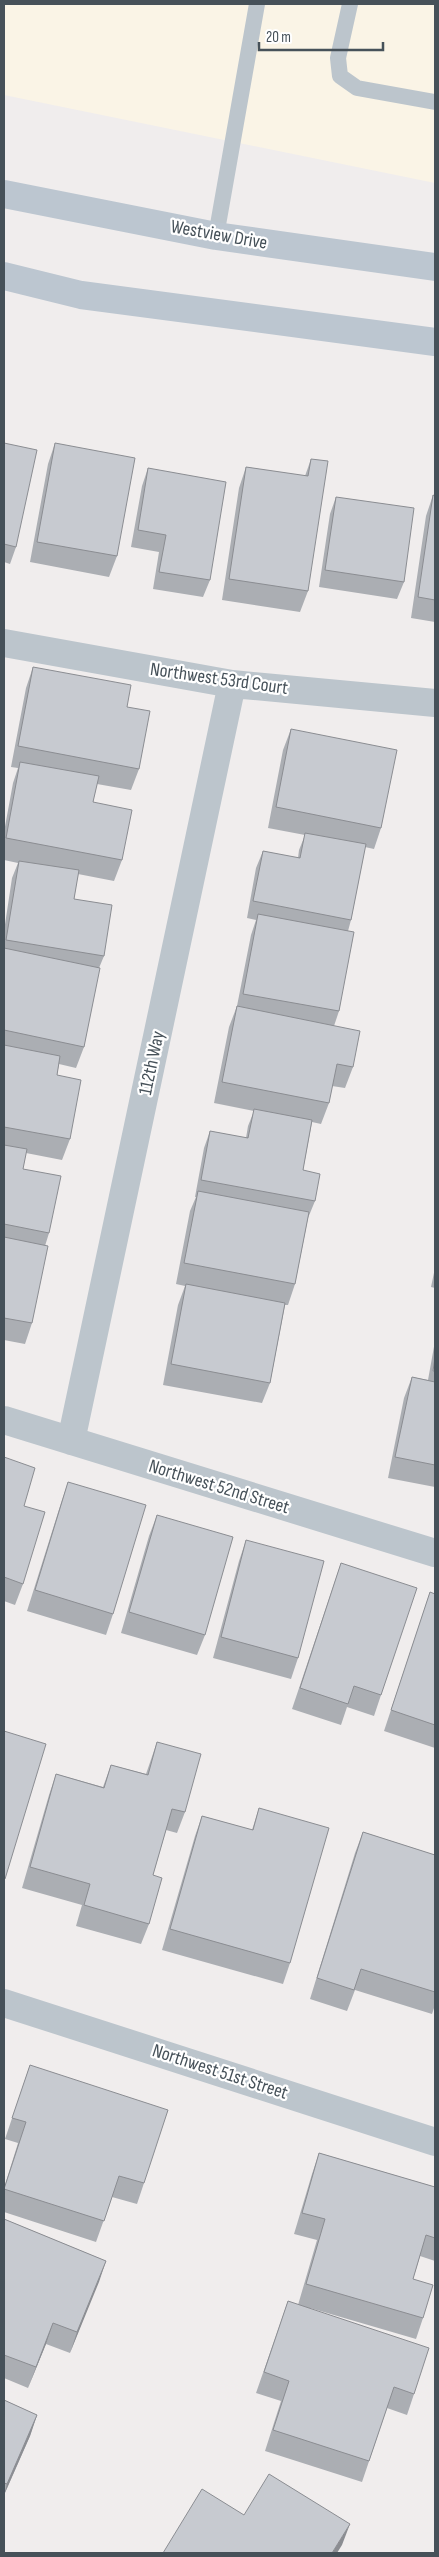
<svg xmlns="http://www.w3.org/2000/svg" width="439" height="2557" viewBox="0 0 439 2557" font-family="'Sofia Sans Condensed',sans-serif">
  <rect width="100%" height="100%" fill="#f0eded"/>
  <!-- commercial -->
  <path fill="#faf4e6" d="M4 4H435V183L4 95Z"/>
  <g fill="none" stroke-linecap="round" stroke-linejoin="round">
    <!-- lane -->
    <path stroke="#bcc5cc" stroke-width="16" d="M350 4 338 58 340 76 357 88 435 102
      M216 236 257 4"/>
    <!-- street -->
    <path stroke="#bcc5cc" stroke-width="28" d="M4 643 232 684 435 703
      M4 1420 435 1553
      M71 1441 232 684
      M4 2003 435 2142"/>
    <!-- secondary -->
    <path stroke="#bcc6d0" stroke-width="28" d="M4 194 216 236 435 267
      M4 276 81 295 435 342"/>
  </g>
  <!-- wall -->
  <path fill="#abaeb3" d="M4 443 16 547 10 564 4 562Z
    M55 443 117 556 109 577 30 562 48 464Z
    M311 459 308 591 300 612 222 600 239 488 246 467 305 476Z
    M148 468 210 580 203 597 153 589 159 552 131 547 142 486Z
    M433 495 435 496V622L411 618 426 516Z
    M336 497 404 582 397 599 319 587 330 514Z
    M33 667 127 707 139 769 131 790 97 784 93 802 122 860 114 881 78 874 74 899 104 956 99 968 84 1047 76 1068 59 1064 57 1075 70 1139 62 1160 26 1153 23 1169 49 1233 45 1246 32 1323 25 1344 4 1340V931L12 878 18 863 4 860V832L13 783 18 768 11 767 26 688Z
    M291 729 381 828 374 849 365 847 351 920 348 931 339 1011 334 1026 353 1067 345 1088 332 1086 329 1103 321 1124 312 1122 303 1170 315 1201 308 1218 295 1284 288 1305H285L270 1383 262 1403 163 1385 178 1305 185 1286 176 1284 190 1211 196 1197H195L204 1148 210 1131 246 1138 248 1126 254 1111 214 1103 229 1027 237 1006 251 935 256 920 247 918 256 868 263 851 298 858 299 850 305 835 268 828 283 750Z
    M435 1268V1288L431 1287Z
    M435 1341V1487L388 1478 404 1398 412 1377 428 1380Z
    M4 1457 24 1506 23 1584 15 1605 4 1601Z
    M68 1482 113 1614 106 1635 27 1611 61 1503Z
    M157 1515 205 1635 197 1655 121 1633 149 1536Z
    M246 1540 298 1658 291 1679 213 1658 239 1561Z
    M341 1563 381 1695 374 1716 347 1707 341 1725 292 1709Z
    M430 1592 435 1594V1748L384 1731Z
    M157 1742 185 1812 177 1833 166 1830 153 1875 149 1924 141 1944 76 1926 82 1905 22 1888 49 1795 56 1774 103 1787 111 1765 146 1774Z
    M259 1808 290 1963 283 1984 162 1950 195 1836 202 1816 252 1830Z
    M363 1832 435 1855V2005L432 2014 355 1990 347 2011 310 1999 355 1853Z
    M30 2065 144 2183 137 2204 112 2197 96 2242 4 2212V2188L18 2143 5 2139Z
    M319 2153 435 2187V2261L420 2256 413 2279 423 2318 416 2339 310 2308 414 2394 407 2415 387 2408 362 2482 265 2451 281 2401 256 2393 288 2301 298 2305 317 2240 294 2234 312 2174Z
    M4 2219 106 2261 70 2353 46 2344 28 2388 4 2378Z
    M4 2400 37 2415 30 2436 4 2495Z"/>
  <!-- shaded-wall -->
  <path fill="#8b8d92" d="M106 2261 99 2282 70 2353 77 2332Z
    M53 2323 46 2344 28 2388 36 2367Z
    M37 2415 30 2436 4 2495 7 2484Z
    M350 2524 342 2545 337 2553H332Z"/>
  <!-- building -->
  <path fill="#c7cad0" stroke="#8b8d92" d="M4 443 37 450 16 547 4 544Z
    M55 443 135 458 117 556 37 542Z
    M311 459 328 461 308 591 229 579 246 467 308 476Z
    M148 468 226 482 210 580 159 572 166 535 138 530Z
    M433 495 435 496V600L418 597Z
    M336 497 414 508 404 582 325 570Z
    M33 667 131 685 127 707 150 711 139 769 18 746Z
    M291 729 397 750 381 828 276 807Z
    M20 762 99 776 93 802 132 810 122 860 6 838Z
    M305 833 366 844 351 920 253 901 263 851 300 858Z
    M19 861 79 870 74 899 112 905 104 956 6 940Z
    M258 914 354 932 339 1011 243 994Z
    M4 948 100 968 84 1047 4 1030Z
    M237 1006 360 1031 353 1067 337 1064 329 1103 222 1082Z
    M4 1045 60 1056 57 1075 81 1080 70 1139 4 1127Z
    M254 1109 312 1120 303 1170 320 1174 315 1201 201 1180 210 1131 248 1138Z
    M4 1145 27 1149 23 1169 61 1176 49 1233 4 1224Z
    M198 1191 309 1212 295 1284 184 1263Z
    M4 1237 48 1246 32 1323 4 1318Z
    M186 1284 285 1303 270 1383 171 1364Z
    M435 1358V1371H433Z
    M412 1377 435 1382V1465L395 1457Z
    M4 1457 35 1468 24 1506 45 1512 23 1584 4 1577Z
    M68 1482 146 1505 113 1614 35 1590Z
    M157 1515 233 1537 205 1635 129 1612Z
    M246 1540 324 1561 298 1658 221 1637Z
    M341 1563 417 1588 381 1695 354 1686 348 1704 300 1688Z
    M430 1592 435 1594V1725L391 1710Z
    M4 1731 46 1744 5 1879H4Z
    M157 1742 201 1754 185 1812 172 1809 153 1875 162 1878 149 1924 84 1905 90 1884 30 1867 56 1774 104 1788 111 1765 148 1775Z
    M259 1808 329 1828 290 1963 170 1929 202 1816 253 1830Z
    M363 1832 435 1855V1992L361 1969 354 1990 317 1978Z
    M30 2065 168 2110 144 2183 119 2176 104 2221 4 2189 26 2122 12 2118Z
    M319 2153 435 2187V2238L426 2235 413 2279 433 2285 423 2318 306 2284 325 2219 302 2213Z
    M4 2219 106 2261 77 2332 53 2323 36 2367 4 2355Z
    M288 2301 429 2348 414 2394 394 2387 369 2461 273 2430 289 2381 264 2372Z
    M4 2400 37 2415 7 2484 4 2483Z
    M269 2474 350 2524 332 2553H163L202 2489 244 2515Z"/>
  <g text-anchor="middle" dominant-baseline="central" stroke-width="4.5" stroke-linejoin="round" paint-order="stroke">
    <!-- street labels -->
    <g font-size="19" fill="#465159" stroke="#fff">
      <text transform="translate(219 235) rotate(10)">Westview Drive</text>
      <text transform="translate(219 679) rotate(8)">Northwest 53rd Court</text>
      <text transform="translate(152 1063) rotate(-78)">112th Way</text>
      <text transform="translate(219 1487) rotate(17)">Northwest 52nd Street</text>
      <text transform="translate(220 2072) rotate(18)">Northwest 51st Street</text>
    </g>
  </g>
  <!-- border -->
  <rect width="439" height="2557" fill="none" stroke="#465159" stroke-width="10"/>
  <!-- scale -->
  <path d="M259 42v8h124v-8" fill="none" stroke="#465159" stroke-width="2.5"/>
  <text x="266" y="42" font-size="15" fill="#465159" stroke="#ffffff" stroke-width="4" paint-order="stroke">20 m</text>
</svg>
